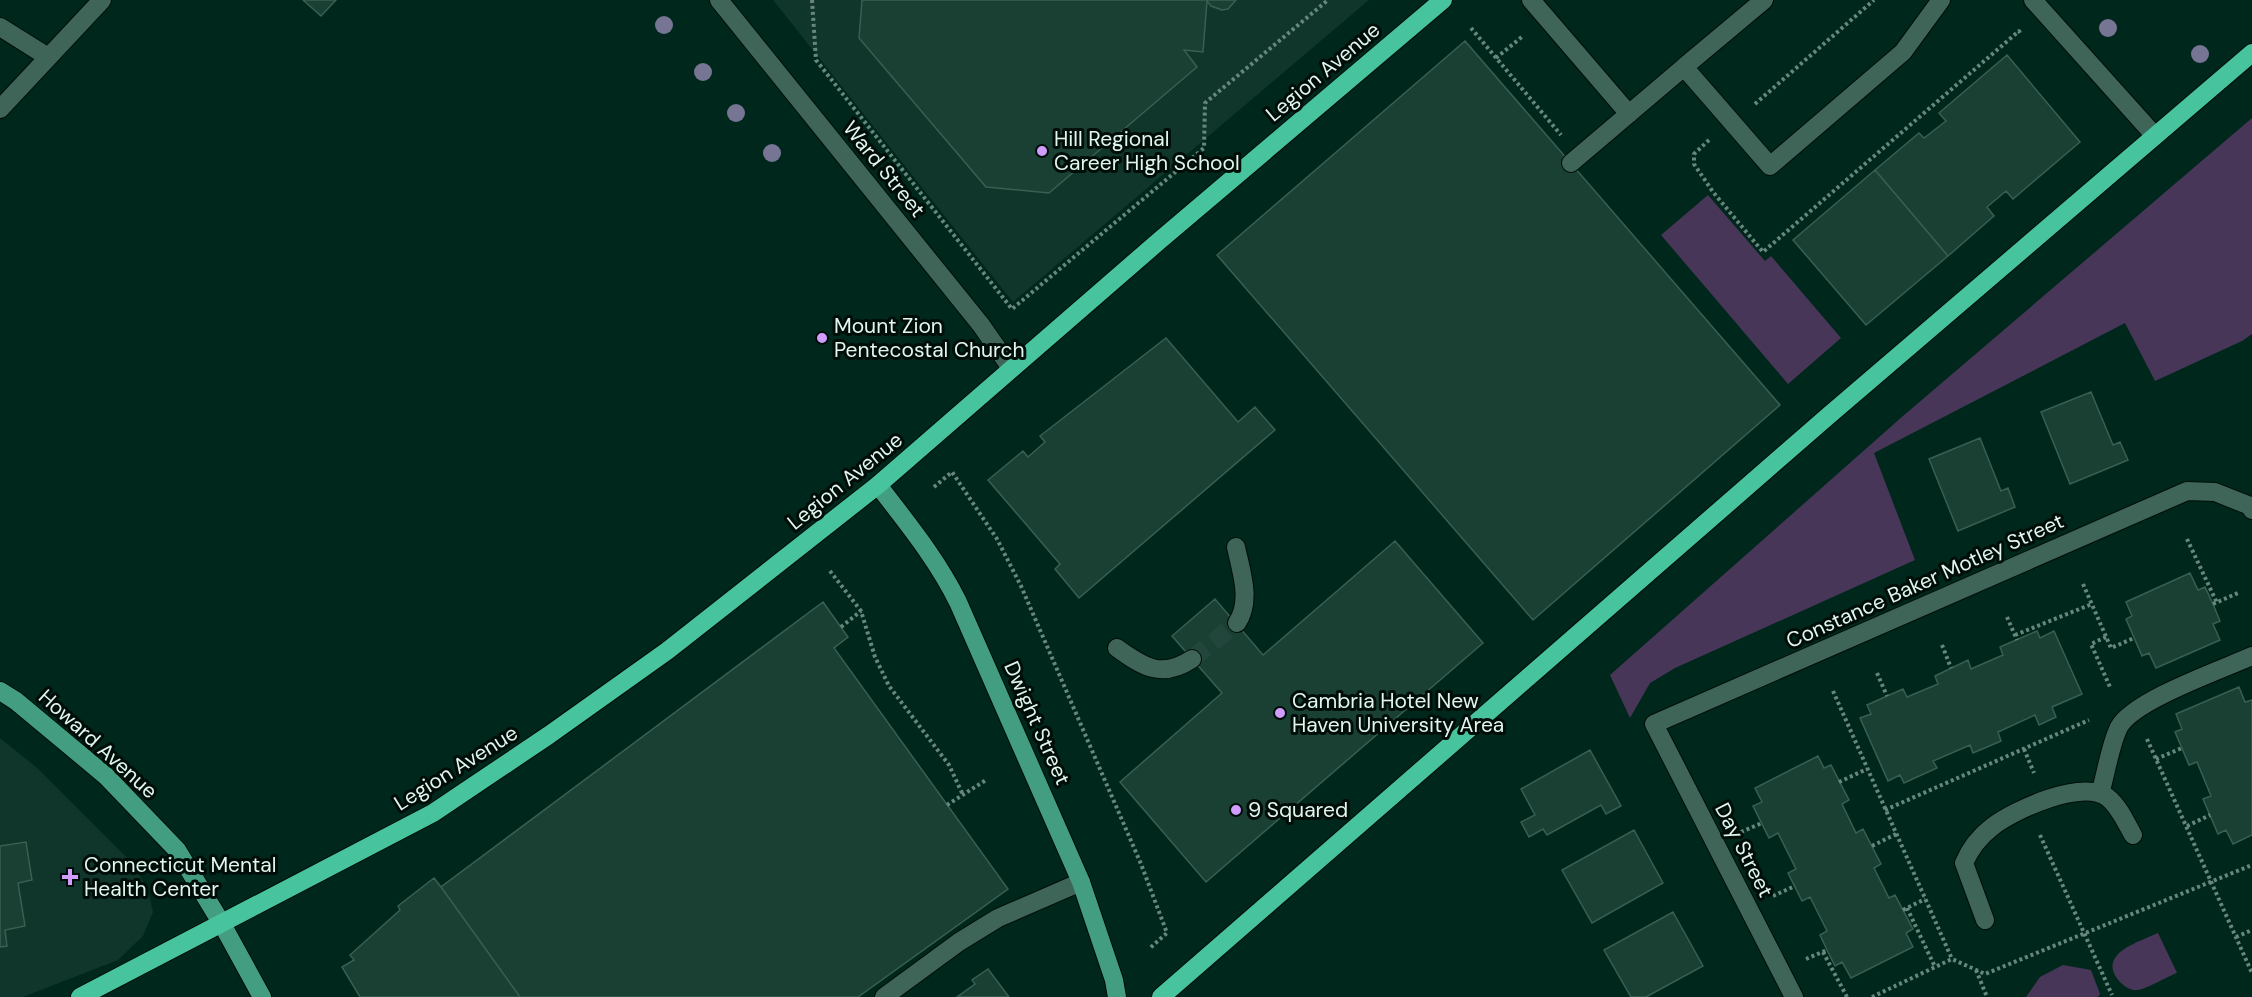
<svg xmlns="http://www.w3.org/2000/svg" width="2252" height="997" viewBox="0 0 2252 997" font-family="'DM Sans',sans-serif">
  <rect width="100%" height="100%" fill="#00271c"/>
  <!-- built -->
  <path fill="#10352a" d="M773 0H1369L1013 302Z
    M0 738 36 767 133 864 148 890 153 912 143 936 118 960 23 997H0Z"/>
  <!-- green -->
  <path fill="#483659" d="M2252 118V334L2242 341 2155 381 2125 323 1874 453 1915 560 1675 668 1650 683 1630 718 1610 675 1903 416Z
    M1708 195 1765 261 1771 256 1841 338 1788 384 1661 235Z
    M2158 933 2177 973C2166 977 2147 989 2137 990 2131 991 2124 986 2120 982 2095 954 2139 942 2158 933Z
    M2063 965 2091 970 2100 994 2098 997H2026L2040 977Z"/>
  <!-- building -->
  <path fill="#1a4034" stroke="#395f52" stroke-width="1.5" d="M303 0H336L321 16Z
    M862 0H1236L1228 9 1222 10 1211 6 1207 1 1203 52 1184 50 1197 67 1049 193 986 187 859 38Z
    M1465 41 1780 405 1533 620 1217 255Z
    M2007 55 2080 142 2013 199 2006 191 1987 207 1994 216 1948 256 1875 170 1919 133 1924 138 1946 121 1939 113Z
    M1875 170 1948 256 1866 325 1793 240Z
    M1166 338 1238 422 1255 407 1275 430 1079 598 1055 569 1060 564 988 480 1023 451 1028 457 1045 442 1040 436Z
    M2091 392 2113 445 2120 442 2128 460 2070 484 2041 412Z
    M1980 438 2001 491 2008 488 2015 507 1958 531 1929 459Z
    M1395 541 1483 643 1206 882 1120 782 1222 693 1172 636 1215 599 1263 655Z
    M2190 573 2198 590 2205 587 2213 604 2220 621 2213 624 2220 640 2156 668 2149 653 2142 656 2126 619 2132 616 2126 602Z
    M823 602 848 637 834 648 1008 889 858 997H520L441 887Z
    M2037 631 2040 638 2054 631 2082 694 2052 707 2056 717 2039 725 2035 715 1998 732 2001 741 1973 753 1970 745 1933 761 1937 768 1904 783 1900 775 1888 781 1860 718 1871 714 1867 705 1903 689 1907 697 1938 684 1935 676 1968 660 1971 669 2003 655 2000 647Z
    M2239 687 2245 702 2252 700V835L2233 844 2226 830 2218 834 2203 799 2211 796 2197 762 2189 765 2175 732 2182 729 2176 714Z
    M1590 750 1621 806 1606 814 1601 805 1547 835 1543 829 1529 837 1521 822 1535 815 1521 789Z
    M1818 756 1824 768 1831 765 1849 800 1842 804 1856 833 1863 829 1881 864 1874 868 1889 898 1895 895 1913 929 1906 933 1913 947 1851 978 1842 962 1835 966 1827 950 1820 935 1827 931 1810 897 1802 901 1788 873 1796 869 1778 833 1769 838 1753 806 1762 802 1755 788Z
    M1634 830 1663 883 1592 923 1562 870Z
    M26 842 32 880 18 883 25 926 5 930 7 946 0 947V846Z
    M434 878 441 887 520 997H360L342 967 354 960 350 955 400 910 398 906Z
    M1673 912 1703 966 1646 997H1631L1604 950Z
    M988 969 1009 997H957L975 984 972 980Z"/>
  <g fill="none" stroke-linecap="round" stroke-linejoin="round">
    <!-- minor-tunnel -->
    <path stroke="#22463b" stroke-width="18" stroke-dasharray="18 9" stroke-linecap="butt" d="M1192 659 1237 623"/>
    <!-- minor casing -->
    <g stroke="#000e08" stroke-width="20">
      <path id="minor" d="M719 0 981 325 1011 368
        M1531 0 1629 114
        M1764 0 1684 67 1770 166 1903 52 1941 0
        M2033 0 2155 136
        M0 27 48 57
        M0 109 102 0
        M1571 163 1684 67
        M1236 547C1241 571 1252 601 1237 623
        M1117 648C1143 667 1162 679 1192 659
        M2100 794C2106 774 2110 745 2119 727 2134 700 2221 670 2252 656
        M1985 920 1964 863C1970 849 1979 837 1992 827 2014 810 2081 779 2107 797 2119 806 2126 823 2133 835
        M884 997 959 942 998 918 1081 882
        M1794 997 1654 724 2187 491 2215 492 2250 506 2252 510"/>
    </g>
    <!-- major casing -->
    <g stroke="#000e08" stroke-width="20">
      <path id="major" d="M878 485C907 523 937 559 958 602L1081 882 1114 980 1117 997
        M0 691 16 701 106 776 177 850 222 924 262 997"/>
    </g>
    <!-- highway casing -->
    <g stroke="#000e08" stroke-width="20">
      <path id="highway" d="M80 997 433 813 549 735 667 651 878 485 1159 241 1443 0
        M1161 997 1827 417 2252 53"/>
    </g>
    <!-- path -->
    <path stroke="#68877c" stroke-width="4" stroke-dasharray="3 3" stroke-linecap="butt" d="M812 0 816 60 1012 309 1204 148 1205 103 1328 0
      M1471 28 1561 135
      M1496 58 1523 36
      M1755 104 1874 0
      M1709 140 1694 154V164L1713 192 1763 252 2019 31 2020 33
      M934 487 952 472 997 539 1021 586 1141 864 1167 933 1149 949
      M2187 539 2217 603
      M830 571 861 611 875 657 889 686 949 765 963 795
      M2083 584 2111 648 2134 638
      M2213 604 2238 593
      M2007 617 2017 640
      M841 627 861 611
      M2015 635 2092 604
      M2106 637 2091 644 2110 687
      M1942 645 1951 668
      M1877 673 1887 696
      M1833 691 1952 959
      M2147 739 2252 973
      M2024 749 2034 773
      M2156 759 2182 748
      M1839 782 1867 769
      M947 805 986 780
      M1885 810 2089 720
      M2187 826 2210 815
      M1741 832 1762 823
      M2040 835 2112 995
      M1872 846 1896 834
      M1773 896 1795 886
      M1907 908 1935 967
      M1903 910 1925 899
      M2236 937 2252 930
      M1823 952 1847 997
      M1806 959 1827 950
      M1976 970 1987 997
      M1872 997 1952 959 1985 974 2252 865"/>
    <!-- minor -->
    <use href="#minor" stroke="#3e6557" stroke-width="18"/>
    <!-- major -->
    <use href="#major" stroke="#439d81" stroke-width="18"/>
    <!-- highway -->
    <use href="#highway" stroke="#47c39d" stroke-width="18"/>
  </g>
  <!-- trees -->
  <g fill="#767594">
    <circle cx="664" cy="25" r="9"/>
    <circle cx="2108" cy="28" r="9"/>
    <circle cx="2200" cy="54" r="9"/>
    <circle cx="703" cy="72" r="9"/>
    <circle cx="736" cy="113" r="9"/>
    <circle cx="772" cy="153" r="9"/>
  </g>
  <!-- markers -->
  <g fill="#d09dfe" stroke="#010d08" stroke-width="2">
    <circle cx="1042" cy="151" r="6"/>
    <circle cx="822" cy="338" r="6"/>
    <circle cx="1280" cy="713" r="6"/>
    <circle cx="1236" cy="810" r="6"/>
    <path d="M67 868h6v6h6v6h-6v6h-6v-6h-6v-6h6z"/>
  </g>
  <g text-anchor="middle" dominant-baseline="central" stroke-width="6" stroke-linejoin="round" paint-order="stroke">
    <!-- street labels -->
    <g font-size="21" fill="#e1f6ed" stroke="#010d08">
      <text transform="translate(1323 72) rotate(-40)">Legion Avenue</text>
      <text transform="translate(884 169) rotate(51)">Ward Street</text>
      <text transform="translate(845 481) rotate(-39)">Legion Avenue</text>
      <text transform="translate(1925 581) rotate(-24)">Constance Baker Motley Street</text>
      <text transform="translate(1037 723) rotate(66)">Dwight Street</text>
      <text transform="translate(98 744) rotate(42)">Howard Avenue</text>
      <text transform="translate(456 768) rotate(-32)">Legion Avenue</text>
      <text transform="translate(1744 850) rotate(63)">Day Street</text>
    </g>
    <!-- poi labels -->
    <g font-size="21" fill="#e1f6ed" stroke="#010d08" text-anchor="start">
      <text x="1054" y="139">Hill Regional<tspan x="1054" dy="24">Career High School</tspan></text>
      <text x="834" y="326">Mount Zion<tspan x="834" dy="24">Pentecostal Church</tspan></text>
      <text x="1292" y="701">Cambria Hotel New<tspan x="1292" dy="24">Haven University Area</tspan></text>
      <text x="1248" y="810">9 Squared</text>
      <text x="84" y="865">Connecticut Mental<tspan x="84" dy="24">Health Center</tspan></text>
    </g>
  </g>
</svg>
